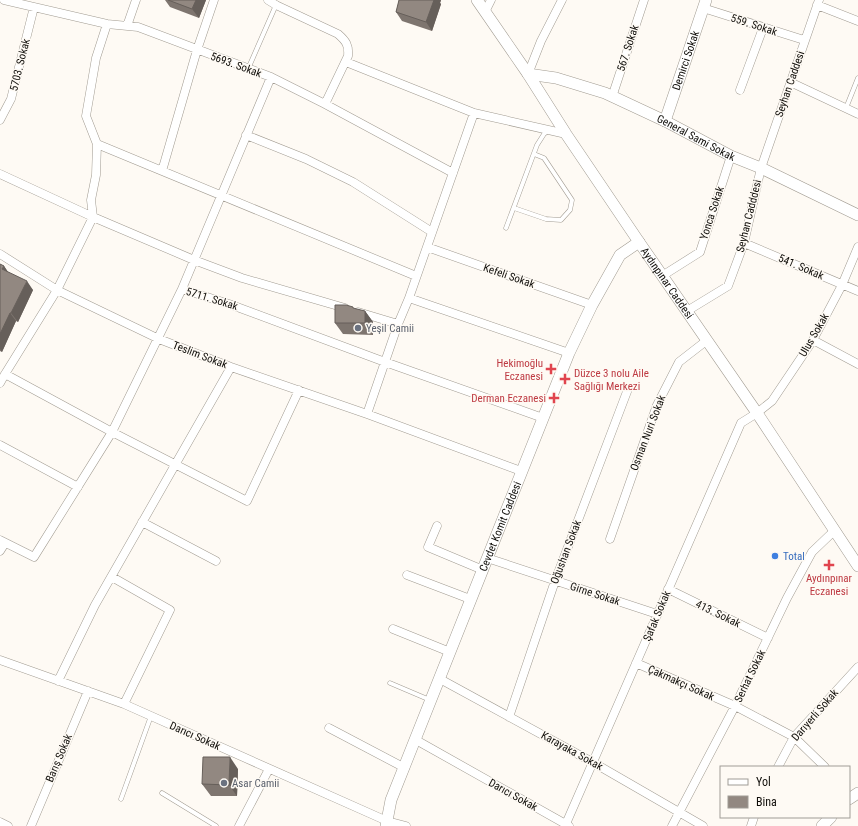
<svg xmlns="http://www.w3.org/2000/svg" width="858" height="826" viewBox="0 0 858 826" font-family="'Roboto Condensed',sans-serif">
  <rect width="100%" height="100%" fill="#fefaf4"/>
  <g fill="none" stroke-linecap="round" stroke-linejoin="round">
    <!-- lane casing -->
    <g stroke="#a19b91" stroke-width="5">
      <path id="lane" d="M248 69 276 5
        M846 108 858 78
        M514 208 546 219 561 220 570 210 572 200 544 158 534 154
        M506 228 537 145 544 134 549 130
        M390 683 430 700
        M162 793 216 826
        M121 799 151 716"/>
    </g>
    <!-- street casing -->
    <g stroke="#a19b91" stroke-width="9">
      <path id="street" d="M4 0 107 24 138 27 271 77 325 104 453 173
        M268 0 276 5 338 34C346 41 349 45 348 56L325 104
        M817 5 858 21
        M703 8 804 40
        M485 12 491 0
        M107 24 96 58 86 116 97 144 96 175 91 200 93 217 194 260 242 278 345 308
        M127 26 136 0
        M346 62 474 113 566 134
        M528 74 541 41 562 0
        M790 82 858 114
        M740 90 763 28
        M612 97 644 0
        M0 120 11 99 34 7
        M246 135 306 159 353 182 432 232
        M97 144 416 276
        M162 171 197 50 214 0
        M0 174 93 217 57 290 159 339 231 367 367 414 521 471
        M744 243 858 291
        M427 247 592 305
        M0 254 57 290 5 374
        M662 276 700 252 731 156
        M182 289 271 77
        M409 298 569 353
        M687 311 728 286 744 243 761 168 819 0
        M358 312 398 324
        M813 340 858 364
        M0 383 5 374 112 432 247 501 299 390
        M367 414 398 324 409 298 474 113
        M0 445 78 487
        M142 522 216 561
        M437 526 428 547 483 570
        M610 539 657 405 679 362 706 341
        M0 540 34 557 112 432 182 289 229 304 385 362 543 418
        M0 551 5 543
        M487 558 657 614
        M407 575 470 599
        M112 577 170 610 124 704
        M668 589 768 638
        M393 629 450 652
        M0 660 124 704 387 821 406 826
        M636 663 735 706 794 737 825 767
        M440 679 594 763 703 826
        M58 681 95 605 231 367
        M509 717 555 581 628 389
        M329 728 405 768
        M416 740 569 826
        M778 767 794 737 858 667
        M0 822 8 826
        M31 826 88 691
        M239 826 269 769
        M565 826 741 423 757 413 772 401 813 340 842 285 858 247
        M672 826 735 706 787 598 812 552 834 531
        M751 826 754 817"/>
    </g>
    <!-- secondary casing -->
    <g stroke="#a19b91" stroke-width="12">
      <g id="secondary">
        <path id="s1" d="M477 0 528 74 566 134 639 242 757 413 858 566"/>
        <path id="s2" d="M528 74 556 78 605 93 665 121 731 156 761 168 858 215"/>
        <path id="s3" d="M665 121 706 0"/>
        <path d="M849 799 858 793"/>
        <path id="s4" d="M386 826 391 800 569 353 592 305 620 255 639 242"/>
        <path d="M822 826 831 817"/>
      </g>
    </g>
    <!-- lane -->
    <use href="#lane" stroke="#fff" stroke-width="4"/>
    <!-- street -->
    <use href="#street" stroke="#fff" stroke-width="8"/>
    <!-- secondary -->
    <use href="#secondary" stroke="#fff" stroke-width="11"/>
  </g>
  <!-- wall -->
  <path fill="#7e756f" d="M165 0H206L199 18 170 7Z
    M399 0H441L440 3 441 4 432 31 402 21 396 12Z
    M0 264 4 266 8 272 33 290 18 322 16 321 2 352 0 351Z
    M354 309 365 311 373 322V335L343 334 335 323Z
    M238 769 237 796H211L202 784Z"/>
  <!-- shaded-wall -->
  <path fill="#665f5a" d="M196 0H206L199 18 192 9Z
    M434 0H441L440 3 441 4 432 31 426 22Z
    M4 266 10 275 2 269Z
    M27 281 33 290 18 322 11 313Z
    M365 311 373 322V335L365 323Z
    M10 313 16 321 2 352 0 349V334Z
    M230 757 238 769 237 796 229 785Z"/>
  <!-- building -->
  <path fill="#928881" stroke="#665f5a" d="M168 0H196L192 9Z
    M399 0H434L426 22 396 12Z
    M0 264 4 266 2 269 27 281 11 313H10L0 334Z
    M335 305H346L353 307V308L365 311V323H335Z
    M203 757H230L229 785 202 784Z"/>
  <!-- markers -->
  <g fill="#6b7280" stroke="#fefaf4" stroke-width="1.5">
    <circle cx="358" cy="328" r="4"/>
    <circle cx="224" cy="783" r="4"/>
  </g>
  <g fill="#e0444e" stroke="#fefaf4" stroke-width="1.5">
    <path d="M549 363h4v4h4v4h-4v4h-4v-4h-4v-4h4z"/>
    <path d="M563 373h4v4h4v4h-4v4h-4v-4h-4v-4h4z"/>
    <path d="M552 392h4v4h4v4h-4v4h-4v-4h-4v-4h4z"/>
    <path d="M827 559h4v4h4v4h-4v4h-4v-4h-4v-4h4z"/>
  </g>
  <circle fill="#3f7fe0" stroke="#fefaf4" stroke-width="1.5" cx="775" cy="556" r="4"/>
  <g text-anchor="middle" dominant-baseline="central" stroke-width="3" stroke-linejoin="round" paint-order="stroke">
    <!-- street labels -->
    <g font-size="11" fill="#100e0a" stroke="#fefaf4">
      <text transform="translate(754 25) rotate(18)">559. Sokak</text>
      <text transform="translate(628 48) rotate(-72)">567. Sokak</text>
      <text stroke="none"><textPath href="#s3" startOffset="64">Demirci Sokak</textPath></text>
      <text transform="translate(20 65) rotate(-76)">5703. Sokak</text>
      <text transform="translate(236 65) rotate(20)">5693. Sokak</text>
      <text transform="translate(790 84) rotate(-71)">Seyhan Caddesi</text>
      <text stroke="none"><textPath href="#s2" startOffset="181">General Sami Sokak</textPath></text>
      <text transform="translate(712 213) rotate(-72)">Yonca Sokak</text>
      <text transform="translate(749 216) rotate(-76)">Seyhan Cadddesi</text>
      <text transform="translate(801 267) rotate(23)">541. Sokak</text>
      <text transform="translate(509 276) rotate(19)">Kefeli Sokak</text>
      <text stroke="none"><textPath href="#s1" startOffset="341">Aydınpınar Caddesi</textPath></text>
      <text transform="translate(212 299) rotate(17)">5711. Sokak</text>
      <text transform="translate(814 335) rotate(-60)">Ulus Sokak</text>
      <text transform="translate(200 355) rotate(21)">Teslim Sokak</text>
      <text transform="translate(648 433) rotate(-69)">Osman Nuri Sokak</text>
      <text stroke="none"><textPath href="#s4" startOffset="321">Cevdet Komit Caddesi</textPath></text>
      <text transform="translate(566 552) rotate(-69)">Oğushan Sokak</text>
      <text transform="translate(595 594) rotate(18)">Girne Sokak</text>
      <text transform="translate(718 614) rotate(26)">413. Sokak</text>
      <text transform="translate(657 616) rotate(-67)">Şafak Sokak</text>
      <text transform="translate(750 676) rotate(-64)">Serhat Sokak</text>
      <text transform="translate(681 683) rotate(24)">Çakmakçı Sokak</text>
      <text transform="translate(815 715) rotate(-49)">Darıyerli Sokak</text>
      <text transform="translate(195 736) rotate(24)">Darıcı Sokak</text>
      <text transform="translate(572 751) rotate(29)">Karayaka Sokak</text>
      <text transform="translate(59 758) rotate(-67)">Barış Sokak</text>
      <text transform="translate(513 795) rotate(29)">Darıcı Sokak</text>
    </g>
    <!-- worship labels -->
    <g font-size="11" fill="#5b616d" stroke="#fefaf4" text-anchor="start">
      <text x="366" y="328">Yeşil Camii</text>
      <text x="232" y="783">Asar Camii</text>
    </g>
    <!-- health labels -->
    <g font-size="11" fill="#be3a42" stroke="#fefaf4" text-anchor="end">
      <text x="543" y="363">Hekimoğlu<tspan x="543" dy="13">Eczanesi</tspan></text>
      <text x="574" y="373" text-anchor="start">Düzce 3 nolu Aile<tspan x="574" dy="13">Sağlığı Merkezi</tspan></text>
      <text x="546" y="398">Derman Eczanesi</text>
      <text x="829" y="578" text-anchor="middle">Aydınpınar<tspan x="829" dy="13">Eczanesi</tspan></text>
    </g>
    <!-- shop labels -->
    <g font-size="11" fill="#366cbe" stroke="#fefaf4" text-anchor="start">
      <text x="783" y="556">Total</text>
    </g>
  </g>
  <!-- legend -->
  <rect x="720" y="766" width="130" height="52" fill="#fefaf4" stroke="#9f9c96"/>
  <rect x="728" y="779" width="20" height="6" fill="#ffffff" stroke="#9f9c96"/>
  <text x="756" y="786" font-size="12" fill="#100e0a">Yol</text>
  <rect x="728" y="796" width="20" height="12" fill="#928881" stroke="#9f9c96"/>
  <text x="756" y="806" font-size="12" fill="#100e0a">Bina</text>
</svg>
